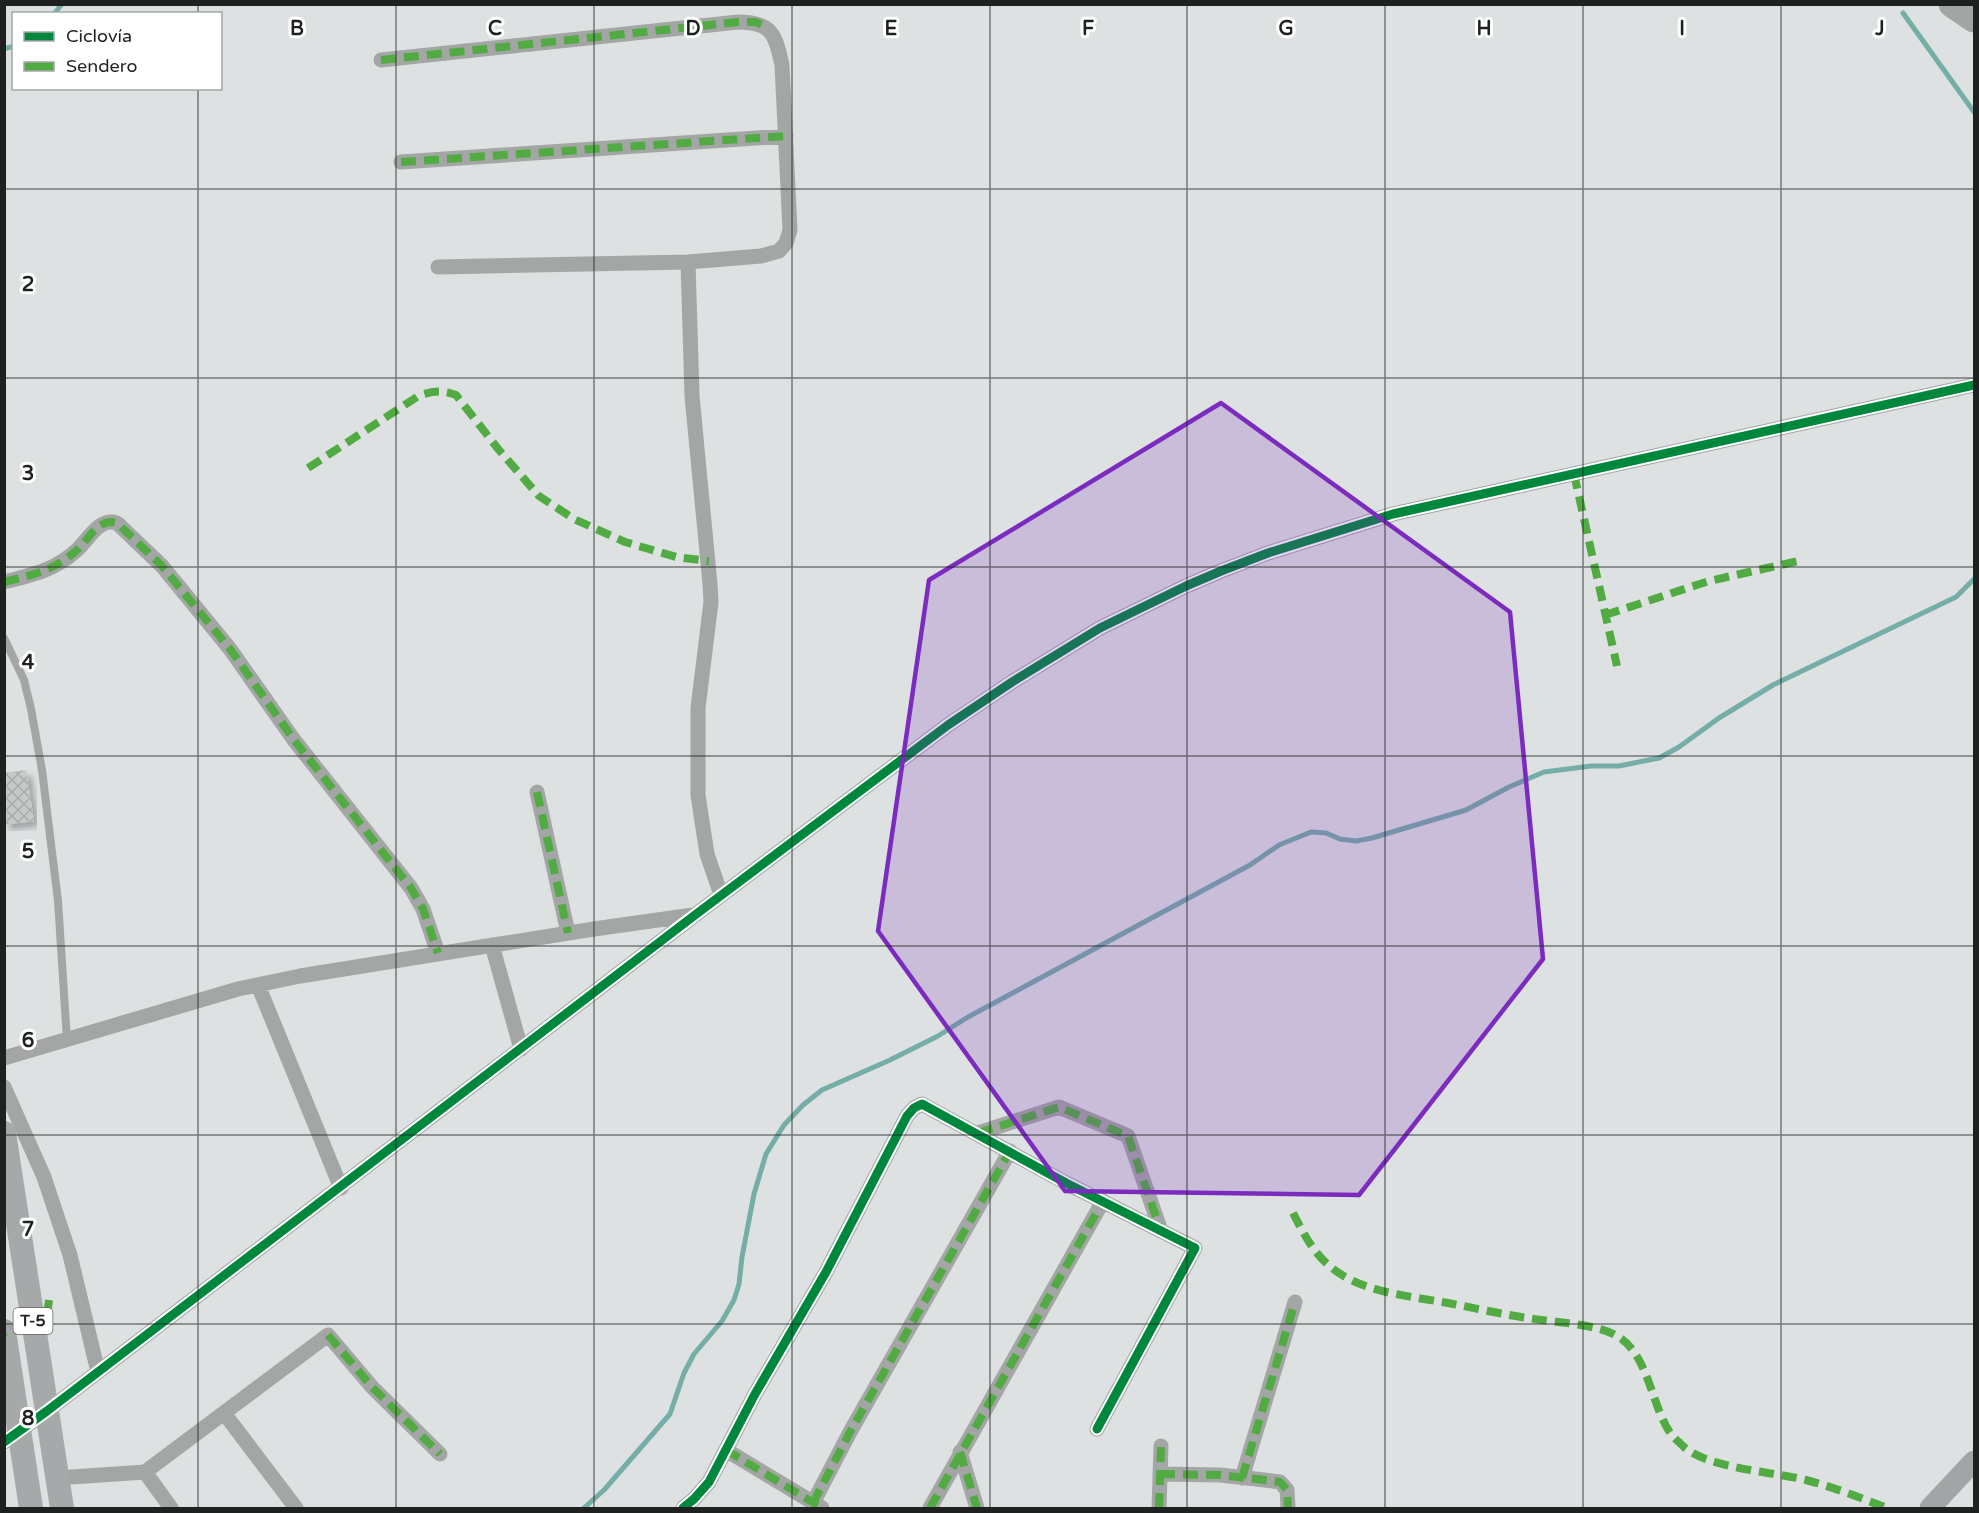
<svg xmlns="http://www.w3.org/2000/svg" width="1979" height="1513" viewBox="0 0 1979 1513" font-family="'Varela Round',sans-serif">
  <defs>
    <pattern id="building-cross-hatch" width="8" height="8" patternUnits="userSpaceOnUse" patternTransform="scale(1.5)"><rect width="8" height="8" fill="#c6c9c9"/><path d="M0 0l8 8M0 8l8-8" fill="none" stroke="#aaacac"/></pattern>
    <filter id="shadow"><feDropShadow dx="5.5" dy="5.5" stdDeviation="3" flood-color="#0004"/></filter>
  </defs>
  <rect width="100%" height="100%" fill="#dde1e1"/>
  <g fill="none" stroke-linecap="round" stroke-linejoin="round">
    <!-- stream -->
    <path stroke="#75ada7" stroke-width="5" d="M1903 13 1974 112
      M54 14 62 4
      M4 49 14 46
      M584 1508 604 1490 670 1414 684 1373 694 1354 722 1321 734 1300 739 1284 742 1257 754 1194 766 1154 784 1125 803 1105 822 1090 890 1060 938 1036 968 1017 1250 865 1279 845 1311 832 1326 833 1340 839 1356 841 1372 838 1466 810 1509 787 1544 772 1591 766H1619L1659 758 1679 747 1719 718 1773 685 1956 597 1974 579"/>
  </g>
  <!-- building -->
  <path fill="url(#building-cross-hatch)" filter="url(#shadow)" d="M26 770 34 821 4 825V773Z"/>
  <g fill="none" stroke-linecap="round" stroke-linejoin="round">
    <!-- lane -->
    <path stroke="#a4a6a6" stroke-width="8" d="M4 638 24 680 31 709 42 770 58 901 67 1040"/>
    <!-- street -->
    <path stroke="#a4a6a6" stroke-width="15" d="M381 60 738 22C772 22 775 34 782 65L790 230 786 243 779 251 761 256 688 262 438 267
      M401 162 786 136
      M688 262 692 396 710 584 711 602 698 708V795L707 854 721 895
      M4 582C33 575 55 570 77 550 89 539 99 517 117 523L162 566 230 649 294 740 411 888 423 909 438 953
      M537 792 568 933
      M492 945 521 1049
      M258 985 341 1188
      M4 1058 238 989 300 976 594 929 693 915
      M4 1087 44 1177 70 1255 98 1372
      M978 1133 1059 1107 1128 1136 1161 1231
      M224 1413 296 1508
      M4 1442 47 1411 695 915 948 725 1012 682 1100 628 1186 586 1221 571 1268 553 1393 514 1974 385
      M726 1450 822 1508
      M960 1452 977 1508
      M145 1472 171 1508
      M1160 1474 1220 1475 1256 1479 1280 1482 1287 1490 1288 1508
      M57 1478 145 1472 328 1335 372 1387 440 1454
      M1242 1478 1295 1302
      M813 1503 850 1432 1010 1151
      M683 1508 694 1499 709 1482 755 1394 826 1272 907 1116 914 1108 922 1104 1066 1183 1195 1248 1097 1429
      M930 1508 1103 1201
      M1159 1508 1161 1446"/>
    <!-- secondary -->
    <path stroke="#a2a5a5" stroke-width="21" d="M1930 1508 1974 1461"/>
    <!-- primary -->
    <path stroke="#a6a9a9" stroke-width="24" d="M4 1133 62 1508
      M4 1331 31 1508"/>
    <!-- highway -->
    <path stroke="#a1a5a4" stroke-width="27" d="M1952 4 1974 19"/>
    <!-- quiet -->
    <path stroke="#52aa43" stroke-width="8" stroke-dasharray="15 8" stroke-linecap="butt" d="M381 60 738 22H755L765 26
      M401 162 786 136
      M308 468 420 395C434 391 443 390 456 395L499 450 539 496 574 519 625 542 676 557 709 561
      M1574 474 1617 666
      M4 582C33 575 55 570 77 550 89 539 99 517 117 523L162 566 230 649 294 740 411 888 423 909 438 953
      M1605 615 1709 581 1803 560
      M537 792 568 933
      M978 1133 1059 1107 1128 1136 1161 1231
      M1293 1213C1304 1234 1313 1253 1332 1268 1363 1293 1410 1296 1448 1303 1479 1309 1510 1316 1542 1320 1563 1323 1599 1325 1617 1336 1649 1354 1651 1406 1671 1434 1674 1438 1680 1443 1684 1447 1707 1468 1774 1472 1806 1480 1833 1487 1861 1498 1887 1508
      M35 1331 47 1315 49 1300
      M328 1335 372 1387 440 1454
      M4 1336 5 1337
      M726 1450 822 1508
      M960 1452 977 1508
      M1160 1474 1220 1475 1256 1479 1280 1482 1287 1490 1288 1508
      M1242 1478 1295 1302
      M813 1503 850 1432 1010 1151
      M930 1508 1103 1201
      M1159 1508 1161 1446"/>
    <!-- cycleway casing -->
    <g stroke="#fff" stroke-width="13">
      <path id="cycleway" d="M4 1442 47 1411 695 915 948 725 1012 682 1100 628 1186 586 1221 571 1268 553 1393 514 1974 385
        M683 1508 694 1499 709 1482 755 1394 826 1272 907 1116 914 1108 922 1104 1066 1183 1195 1248 1097 1429"/>
    </g>
    <!-- cycleway -->
    <use href="#cycleway" stroke="#00873e" stroke-width="9"/>
  </g>
  <!-- marked area -->
  <path fill="#7b2cbf" fill-opacity="0.2" stroke="#7b2cbf" stroke-width="4.5" stroke-linejoin="round" d="M1221 403 1510 612 1543 959 1359 1195 1065 1191 878 931 929 580Z"/>
  <!-- grid -->
  <path fill="none" stroke="#1e2120" stroke-width="1.5" stroke-opacity="0.55" d="M198 4V14M396 4V1508M594 4V1508M792 4V1508M990 4V1508M1187 4V1508M1385 4V1508M1583 4V1508M1781 4V1508M198 88V1508M4 189H1974M4 378H1974M4 567H1974M4 756H1974M4 946H1974M4 1135H1974M4 1324H1974"/>
  <g text-anchor="middle" dominant-baseline="central" stroke-width="6" stroke-linejoin="round" paint-order="stroke">
    <!-- shield labels -->
    <rect fill="#fff" stroke="#626463" stroke-width="1.5" x="13.5" y="1308" width="39" height="26" rx="4.5"/>
    <g font-size="16" font-weight="bold" fill="#1e2120">
      <text x="33" y="1321">T-5</text>
    </g>
  </g>
  <g font-size="20" text-anchor="middle" font-weight="bold" fill="#1e2120" stroke="#fff" stroke-width="6" stroke-linejoin="round" paint-order="stroke">
    <text x="297" y="35">B</text>
    <text x="495" y="35">C</text>
    <text x="693" y="35">D</text>
    <text x="891" y="35">E</text>
    <text x="1088" y="35">F</text>
    <text x="1286" y="35">G</text>
    <text x="1484" y="35">H</text>
    <text x="1682" y="35">I</text>
    <text x="1880" y="35">J</text>
    <text x="28" y="291">2</text>
    <text x="28" y="480">3</text>
    <text x="28" y="669">4</text>
    <text x="28" y="858">5</text>
    <text x="28" y="1047">6</text>
    <text x="28" y="1236">7</text>
    <text x="28" y="1425">8</text>
  </g>
  <!-- border -->
  <rect width="1979" height="1513" fill="none" stroke="#1e2120" stroke-width="12"/>
  <!-- legend -->
  <rect x="12" y="12" width="210" height="78" fill="#ffffff" stroke="#a5a6a6" stroke-width="1.5"/>
  <rect x="24" y="32" width="30" height="9" fill="#00873e" stroke="#a5a6a6" stroke-width="1.5"/>
  <text x="66" y="42" font-size="18" fill="#1e2120">Ciclovía</text>
  <rect x="24" y="62" width="30" height="9" fill="#52aa43" stroke="#a5a6a6" stroke-width="1.5"/>
  <text x="66" y="72" font-size="18" fill="#1e2120">Sendero</text>
</svg>
